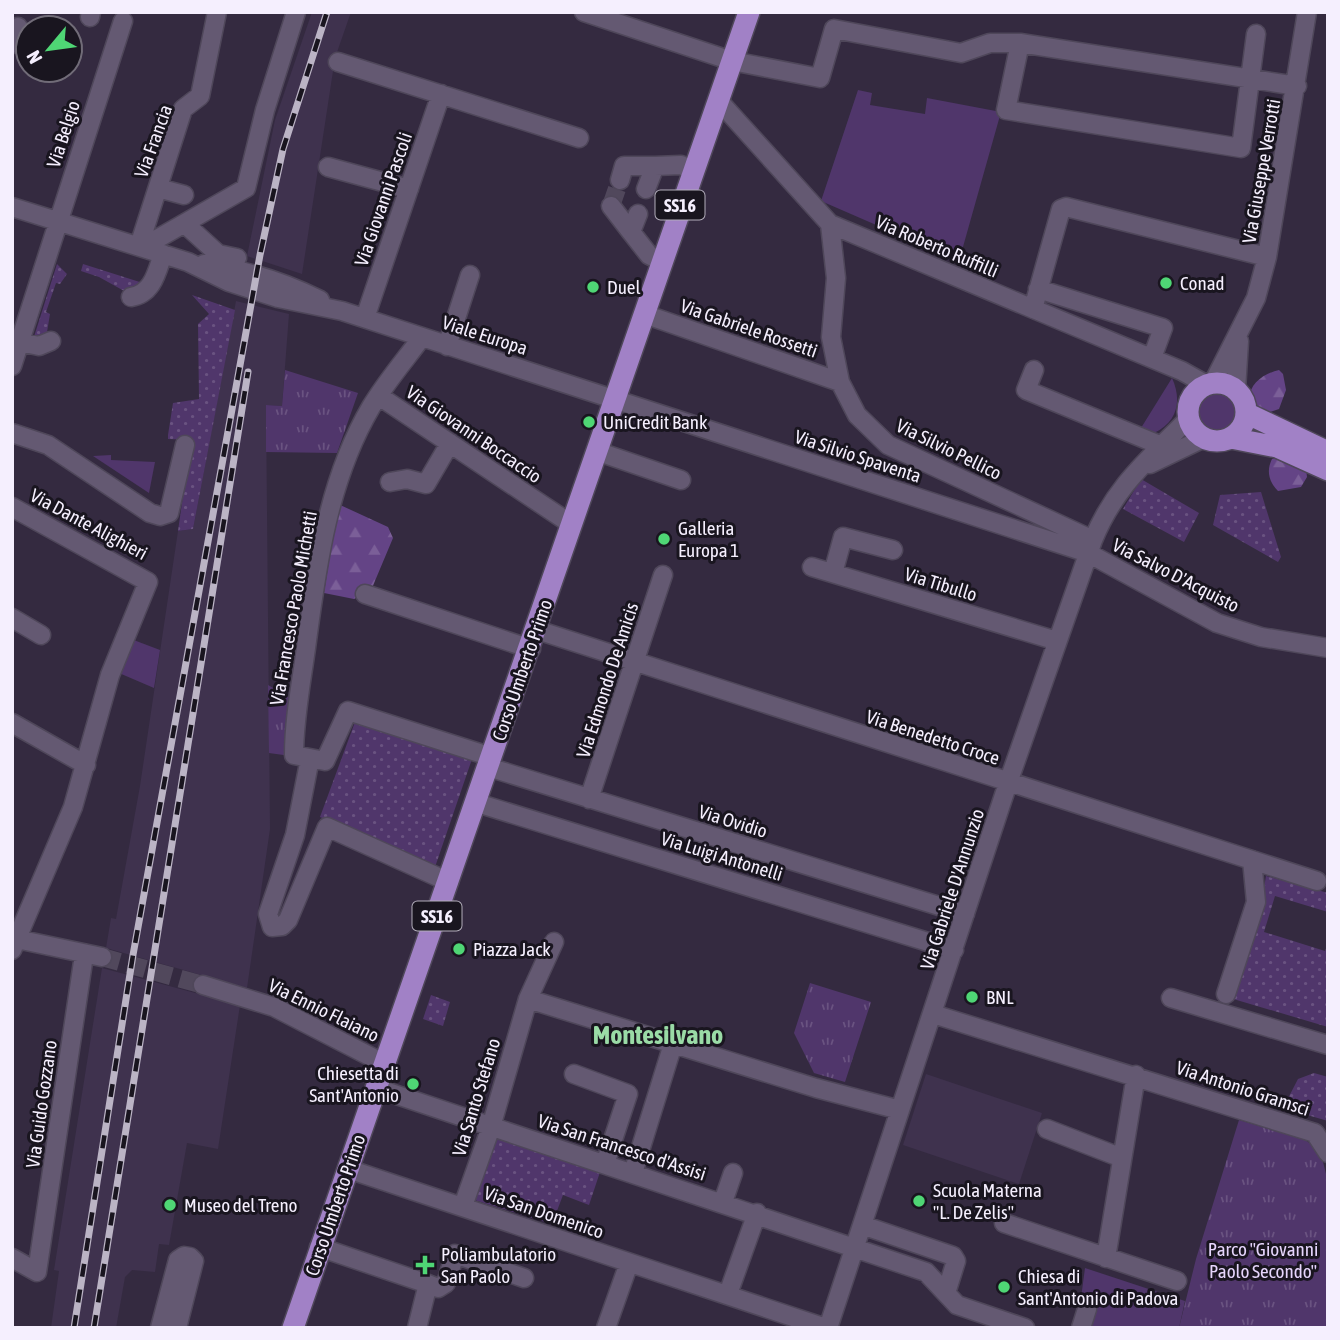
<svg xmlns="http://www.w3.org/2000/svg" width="1340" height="1340" viewBox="0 0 1340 1340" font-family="'Asap Condensed',sans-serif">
  <defs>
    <pattern id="forest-firs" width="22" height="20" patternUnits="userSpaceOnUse" patternTransform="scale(1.75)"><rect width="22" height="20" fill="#644486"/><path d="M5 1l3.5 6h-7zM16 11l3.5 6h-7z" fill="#7b5f98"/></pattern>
    <pattern id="park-tufts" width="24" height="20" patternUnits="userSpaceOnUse" patternTransform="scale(1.75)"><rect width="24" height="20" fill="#50366b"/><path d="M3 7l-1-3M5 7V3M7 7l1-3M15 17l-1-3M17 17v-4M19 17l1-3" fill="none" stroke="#6a5381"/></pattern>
    <pattern id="garden-dots" width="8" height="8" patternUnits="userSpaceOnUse" patternTransform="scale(1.75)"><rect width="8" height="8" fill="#50366b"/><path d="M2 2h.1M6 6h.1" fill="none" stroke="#6a5381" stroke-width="1.8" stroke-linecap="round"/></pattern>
  </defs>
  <rect width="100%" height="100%" fill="#342a40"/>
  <!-- built -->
  <path fill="#3f324e" d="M312 12H351L335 58 302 274 247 256 275 120Z
    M236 301 289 314 282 406 266 405 270 829 247 988 106 948 111 918 116 919 140 786 178 531 193 529Z
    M102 968 240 1005 218 1149 187 1143 169 1245 159 1244 155 1272 132 1270 125 1277 116 1328H51L59 1271 54 1270Z
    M926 1074 1042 1113 1019 1184 903 1145Z"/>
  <!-- grass -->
  <path fill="#50366b" d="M858 90 872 93 870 105 925 114 927 98 1001 112 959 261 821 201Z
    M1172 378C1182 400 1178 422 1154 433L1141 428Z
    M1197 411a20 20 0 1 1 40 0a20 20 0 1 1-40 0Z
    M111 455V460L155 462 149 493 93 456Z
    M131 639 160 650 154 688 119 673Z
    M1085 1268 1185 1301 1179 1328H1077Z"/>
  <!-- forest -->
  <path fill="url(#forest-firs)" d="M1279 370 1283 374 1286 390 1279 409 1270 412 1251 407C1244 388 1261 374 1279 370Z
    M1283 456 1306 469 1307 477 1301 487 1278 491C1269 482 1266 471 1272 459Z
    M338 504 388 527 393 538 372 588 354 599 324 593Z"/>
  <!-- park -->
  <path fill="url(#park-tufts)" d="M285 370 358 393 337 453 266 452V405L282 406Z
    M268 685 297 702 291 756 269 753Z
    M810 983 871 1002 845 1082 814 1073 794 1033Z
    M1239 1120 1305 1140 1320 1150 1328 1182V1328H1179L1196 1259Z"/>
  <!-- garden -->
  <path fill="url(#garden-dots)" d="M57 264 67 274 60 284 56 283 46 312 50 314 47 332 50 338 32 343Z
    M83 264 146 284 126 292 99 277 81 271Z
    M192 295 235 310 193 529 178 531 191 440 168 439V435L173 403 199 399 198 324 209 314Z
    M1141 479 1199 513 1184 542 1123 509Z
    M1261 492 1281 557 1278 562 1213 525 1220 495Z
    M355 722 472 759 434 870 320 817Z
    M1266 876 1328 893V912L1275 896 1264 932 1325 951 1328 944V1027L1230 998 1262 900Z
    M431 995 450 1002 443 1026 423 1019Z
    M1314 1073 1328 1077V1121L1283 1108 1298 1079Z
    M493 1133 601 1169 589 1205 563 1195 552 1224 471 1199Z"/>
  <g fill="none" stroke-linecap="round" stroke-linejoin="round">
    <!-- minor-tunnel -->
    <path stroke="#51485c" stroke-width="18" stroke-dasharray="18 9" stroke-linecap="butt" d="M611 206 620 180
      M102 957 203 985"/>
    <!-- minor casing -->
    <g stroke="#4f475a" stroke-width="21">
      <path id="minor" d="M584 12 732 61 820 78 834 29 961 53 990 43H1020L1297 86
        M90 17 91 12
        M1020 43 1006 110 1241 148 1256 34
        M12 44 18 27
        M338 62 579 138
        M718 100 830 224 1182 371 1207 385
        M328 167 409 189
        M620 180 624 166H655
        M158 188 184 195
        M646 189 655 166 681 165 692 170
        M611 206 631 232
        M12 207 188 262 229 282 278 298 342 311 1088 553 1217 623 1261 637 1328 648
        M638 214 631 232 649 255 661 261
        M185 224 218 254 237 258
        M830 224 836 278 831 337 840 382 857 415 888 445 1093 540
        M139 246 183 109 200 96 217 12
        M143 247 246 188 265 110 296 12
        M204 264C246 270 282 281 320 300
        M1038 289 1163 328 1152 358
        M131 297C153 294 157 271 163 254
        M1033 309 1061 209 1066 207 1267 257
        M644 314 840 382
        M365 318 441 94
        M422 337C405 360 386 382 371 407 328 480 317 565 306 648 301 684 294 719 294 755L325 761 348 711 492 757
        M20 342 39 346 51 341
        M447 346 470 275
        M12 366 123 21
        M1034 370 1026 390 1162 446
        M1213 383 1256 298 1267 257 1307 12
        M1236 390 1239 341
        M379 396 571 524
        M12 433 48 445 150 513 160 516 169 513 185 445
        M596 451 681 480
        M1150 464 1204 438
        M390 482 407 479 426 484 450 443
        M12 507 148 582 110 675 73 807 12 950
        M812 567 1057 641
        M833 573 843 537 893 550
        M365 594 531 649
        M12 618 41 635
        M537 630 1317 881
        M12 723 86 765
        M310 758 295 835 268 914 272 927 282 926 288 920 327 827 449 882
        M488 767 965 914
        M589 799 663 575
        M477 803 954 950
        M12 938 102 957
        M203 985 274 1007 385 1064
        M1226 994 1256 902 1252 860
        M1171 998 1328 1045
        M528 999 816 1088 900 1110
        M933 1014 1315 1133 1328 1153
        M574 1074 628 1094 605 1164
        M376 1088 926 1272 957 1305 1025 1328
        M1047 1129 1122 1158
        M348 1169 826 1328
        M633 1173 673 1044
        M723 1202 733 1173
        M463 1206 491 1127 528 999 554 942
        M1004 1223 1177 1281
        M862 1225 953 1256 956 1261 946 1293
        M319 1247 428 1284 417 1328
        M12 1258 37 1272 84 955
        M1106 1258 1136 1075
        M428 1284 438 1288 446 1283 455 1254 524 1278
        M728 1294 757 1213
        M160 1328 178 1260 184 1256 190 1257 194 1261 177 1328
        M606 1328 629 1263
        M828 1328 1008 783 1093 540C1115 486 1149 459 1188 419
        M1081 1328 1087 1309"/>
    </g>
    <!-- major casing -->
    <g stroke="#4f475a" stroke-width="24">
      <path id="major" d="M1188 412a29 29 0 1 1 58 0a29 29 0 1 1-58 0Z
        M1246 413 1328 452
        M1231 438 1277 447 1328 470
        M293 1328 749 12"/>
    </g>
    <!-- minor -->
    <use href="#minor" stroke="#645972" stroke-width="18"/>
    <!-- major -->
    <use href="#major" stroke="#a181c6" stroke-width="21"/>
    <!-- rail casing -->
    <g stroke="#bbb4c5" stroke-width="7">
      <path id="rail" d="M74 1328 133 955 260 255 283 149 327 12
        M94 1328 248 372"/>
    </g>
    <!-- rail -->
    <use href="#rail" stroke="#19151f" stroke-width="4.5" stroke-dasharray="13" stroke-linecap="butt"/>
  </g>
  <!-- markers -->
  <g fill="#4fd675" stroke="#19151f" stroke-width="2.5">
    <circle cx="1166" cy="283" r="7"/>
    <circle cx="593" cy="287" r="7"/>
    <circle cx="589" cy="422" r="7"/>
    <circle cx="664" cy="539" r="7"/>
    <circle cx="459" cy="949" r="7"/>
    <circle cx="972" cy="997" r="7"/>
    <circle cx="413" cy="1084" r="7"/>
    <circle cx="919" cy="1201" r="7"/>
    <circle cx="170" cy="1205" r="7"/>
    <path d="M421.5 1254.5h7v7h7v7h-7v7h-7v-7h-7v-7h7z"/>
    <circle cx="1004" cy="1287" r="7"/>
  </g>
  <g text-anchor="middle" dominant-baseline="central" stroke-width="6" stroke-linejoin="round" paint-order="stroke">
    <!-- shield labels -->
    <g fill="#19151f" stroke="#b3aebb" stroke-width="2">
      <rect x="655.5" y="190.5" width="49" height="29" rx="5"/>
      <rect x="412.5" y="901.5" width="49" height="29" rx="5"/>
    </g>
    <g font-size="18" font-weight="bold" fill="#f5effe">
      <text x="680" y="205">SS16</text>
      <text x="437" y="916">SS16</text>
    </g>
    <!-- street labels -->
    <g font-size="19" fill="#f5effe" stroke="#19151f">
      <text transform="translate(63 134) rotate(-72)">Via Belgio</text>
      <text transform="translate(153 141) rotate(-70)">Via Francia</text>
      <text transform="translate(1261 171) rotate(-80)">Via Giuseppe Verrotti</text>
      <text transform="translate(383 199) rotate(-71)">Via Giovanni Pascoli</text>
      <text transform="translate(937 246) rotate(23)">Via Roberto Ruffilli</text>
      <text transform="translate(749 328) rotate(19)">Via Gabriele Rossetti</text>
      <text transform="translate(485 335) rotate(18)">Viale Europa</text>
      <text transform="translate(474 434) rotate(34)">Via Giovanni Boccaccio</text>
      <text transform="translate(949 449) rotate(26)">Via Silvio Pellico</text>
      <text transform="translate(858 456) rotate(18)">Via Silvio Spaventa</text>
      <text transform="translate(89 524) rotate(28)">Via Dante Alighieri</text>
      <text transform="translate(1176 575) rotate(27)">Via Salvo D'Acquisto</text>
      <text transform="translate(941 584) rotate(17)">Via Tibullo</text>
      <text transform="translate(293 608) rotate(-80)">Via Francesco Paolo Michetti</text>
      <text transform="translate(522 670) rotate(-71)">Corso Umberto Primo</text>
      <text transform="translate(607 680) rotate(-72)">Via Edmondo De Amicis</text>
      <text transform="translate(933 737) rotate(18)">Via Benedetto Croce</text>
      <text transform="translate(733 821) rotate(17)">Via Ovidio</text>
      <text transform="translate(722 856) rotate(17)">Via Luigi Antonelli</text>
      <text transform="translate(952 889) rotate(-72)">Via Gabriele D'Annunzio</text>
      <text transform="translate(324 1010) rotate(26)">Via Ennio Flaiano</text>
      <text transform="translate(1243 1088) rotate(18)">Via Antonio Gramsci</text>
      <text transform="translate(476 1097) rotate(-73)">Via Santo Stefano</text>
      <text transform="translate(41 1104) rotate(-82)">Via Guido Gozzano</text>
      <text transform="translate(622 1147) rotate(18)">Via San Francesco d'Assisi</text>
      <text transform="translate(335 1205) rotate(-71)">Corso Umberto Primo</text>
      <text transform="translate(544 1212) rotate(19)">Via San Domenico</text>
    </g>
    <!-- poi labels -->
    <g font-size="19" fill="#f5effe" stroke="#19151f" text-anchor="start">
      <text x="1180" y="283">Conad</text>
      <text x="607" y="287">Duel</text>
      <text x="603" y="422">UniCredit Bank</text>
      <text x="678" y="528">Galleria<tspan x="678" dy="22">Europa 1</tspan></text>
      <text x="473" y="949">Piazza Jack</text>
      <text x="986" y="997">BNL</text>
      <text x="399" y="1073" text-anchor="end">Chiesetta di<tspan x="399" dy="22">Sant'Antonio</tspan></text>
      <text x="933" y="1190">Scuola Materna<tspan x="933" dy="22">"L. De Zelis"</tspan></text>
      <text x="184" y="1205">Museo del Treno</text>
      <text x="441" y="1254">Poliambulatorio<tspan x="441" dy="22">San Paolo</tspan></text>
      <text x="1018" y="1276">Chiesa di<tspan x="1018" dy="22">Sant'Antonio di Padova</tspan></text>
    </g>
    <!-- park labels -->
    <g font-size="19" fill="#e6d5fc" stroke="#19151f">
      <text x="1263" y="1249">Parco "Giovanni<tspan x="1263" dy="22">Paolo Secondo"</tspan></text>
    </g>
    <!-- district labels -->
    <g font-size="26" font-weight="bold" fill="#9adba6" stroke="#19151f">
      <text x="658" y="1035">Montesilvano</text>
    </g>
  </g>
  <!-- border -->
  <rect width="1340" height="1340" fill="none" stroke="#f5effe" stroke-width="28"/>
  <!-- north arrow -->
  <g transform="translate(49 49) rotate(241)"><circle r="33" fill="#19151f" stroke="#716c78" stroke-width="2"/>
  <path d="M0-5L12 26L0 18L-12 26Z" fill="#4fd675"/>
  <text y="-10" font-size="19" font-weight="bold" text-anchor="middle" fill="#f5effe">N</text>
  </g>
</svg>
